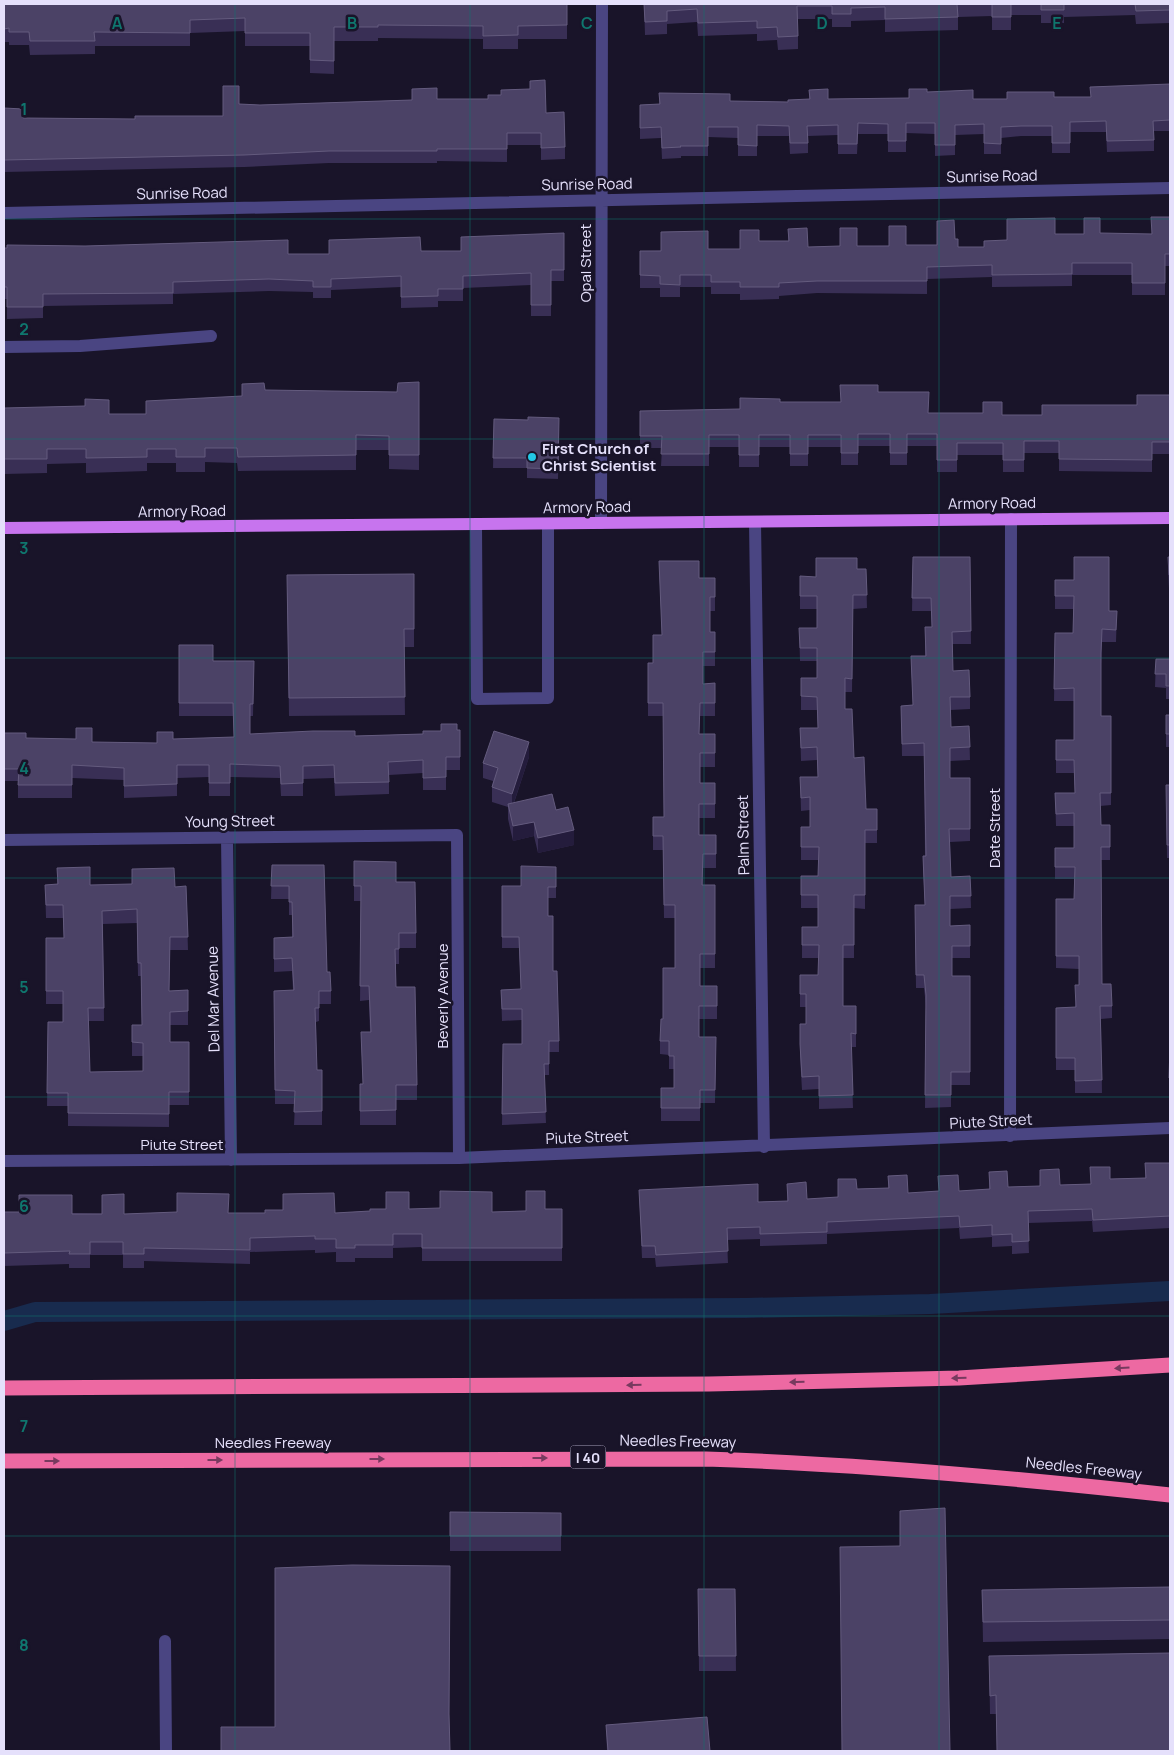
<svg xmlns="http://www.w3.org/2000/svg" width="1174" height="1755" viewBox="0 0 1174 1755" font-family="Manrope,sans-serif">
  <rect width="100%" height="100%" fill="#191429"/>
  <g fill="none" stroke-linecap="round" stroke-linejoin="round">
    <!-- canal -->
    <path stroke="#182b4e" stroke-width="20" d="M4 1321 35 1312 746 1308 930 1304 1170 1291"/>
    <!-- minor -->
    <path stroke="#4a4582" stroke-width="12" d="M4 213 1170 188
      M4 347 80 346 211 336
      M755 522 764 1147
      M601 523 602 4
      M476 524 477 699 548 698V524
      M227 837 231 1160
      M4 840 457 835 459 1158
      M1010 1136 1011 519
      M4 1161 459 1158 1170 1128
      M165 1641 166 1751"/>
    <!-- major -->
    <path stroke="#c774ee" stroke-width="12" d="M4 528 1170 518"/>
    <!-- highway -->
    <path stroke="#ed69a2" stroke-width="15" d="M4 1388 709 1384 959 1378 1170 1365
      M4 1461 706 1459C862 1464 1016 1478 1170 1495"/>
  </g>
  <!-- wall -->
  <path fill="#392f55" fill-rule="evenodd" d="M4 4H567V39H518V49H483V39L378 38V41H334V74L310 73V46H245V31L190 33V46H95V54L30 55 29 45H9V42H4Z
    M644 4H1170V23L1136 24 1135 15 1064 17V23H1041V15H1011V30H992V16L958 17V30L885 32V20L851 21V27H832V19H798V49L778 50 777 40 757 41V34L698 36 697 22 667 24V34L645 35Z
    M530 81 546 113 565 147V159L541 160V145H507V162L437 161V163H329L244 167 4 172V108L23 118 135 119 223 116 239 104 260 105 437 99H488L501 95 530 89Z
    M1170 84V131H1154V151L1107 152 1106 132H1070V153H1052V136H1021L1001 138V154H984V134L955 135V155L935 156V134L906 133V152H888V134H858L857 154H838V135L808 136V153L790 154 789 136H757V156H738V138L708 137V156H681V158L662 159 661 138 640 139V105L659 104V93L730 101 788 102 809 99V90L828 99 909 98 927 92 973 99H1007L1054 97H1090Z
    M1170 217V266H1165V295H1132V275H1072V286L992 287V277L927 279V294L817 293 779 296V299L740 300V294H711V287H680V297H660V288H640V251L740 249 759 241H788V229L808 247 937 245 955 239 958 247H984L1007 240 1055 234H1151Z
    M564 233V281H551V316H531V285L463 288V301H438V307L401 308V287L331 290V298H313V292L269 291 173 294V304L43 306V318L7 319V299H4V248L288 254H329L441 251H461Z
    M419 382V470L389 469V450H356V470L238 471 237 463 205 462V472H176V463H147V471L86 473V463L47 464V473L4 474V408L109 414H146L242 396V384L265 390 397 392Z
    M878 392 929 413 1002 415H1042L1137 405 1170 395V454H1152V472L1059 471V453H1024V472H1003V455H957V472H937V446H907V465H890V446H858V465H841V447H808V466H790V447H759V467H739V447H709V466H661L662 448H640V411L740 409 780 402H840Z
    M559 418 558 479 527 478V468H493L494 419 528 420Z
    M913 557H970L971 644H952L953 671 970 697V709L950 710 951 727 969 726 970 760 950 761V778H970V841L950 842 951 877 970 876 971 908 950 909V926L970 925V958H952V976H970V1085H951V1107L925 1108 926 1007 924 988H916L915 917 925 905 923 868V856H925L924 756H902L901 706 913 705 911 656H925V627H932L931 611H912Z
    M1170 557V588L1169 589 1168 570Z
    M659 561 699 578H715V611H710V632H715V666H703V684L715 683V716H700L699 734H715V767H700V783H715V818H699V835L716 854V868H703V885H715V968H700V986L717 1006V1019H699V1037H716L715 1103H700V1121H661V1088H674V1069H669V1055L660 1054V1041L663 1019 675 968V918H664L663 850H653V817H664L663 716H648V663H653L662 635Z
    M857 569H866L867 608 853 609 852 692H845V709L854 758 866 809H877V843H865V909L854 908V958H843V1006H856V1047H851L853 1108 819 1109V1089L802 1090 800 1057V1024H806V1007H800V975H818L819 958H802V927H818V908H801V876H818L819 860H801V827H810V810L801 811 800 777H818L817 760 801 761 800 728H818L817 710H801V678H817V661H800L799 628H817V609H800V576L816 577Z
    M414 574V647H404L405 715 289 716 287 593Z
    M1055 580 1109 611H1117L1116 642H1102L1101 664V716H1111V805L1100 806 1101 825H1110V860H1101L1102 984 1112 1006V1018L1101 1019 1102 1093H1075V1070H1056V1008L1075 1007 1079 985V969L1056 968V899H1074V879H1055V848H1074V826H1056L1055 793H1075L1074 773H1056V740H1074V701H1054L1055 633H1073V609H1055Z
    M179 645 213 661H254L253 716H250V734L355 736 423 734 441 731 460 730V770H446V790H423V773L389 775V794L335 796 334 778 303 779V796H281L280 778 230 777V796H209V777L177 778V796L124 798V780L72 778V798H18V781H4V733L26 738 92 742 157 743 173 739 234 737 233 716H179Z
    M1156 659H1170V699H1166V688L1155 687Z
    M1166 715H1170V747H1166Z
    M529 757 514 803 556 810 574 845 538 853 534 836 513 841 508 819V807L492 802V787L493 781 483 778V763Z
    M1166 785H1170V858H1167Z
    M354 861 396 882 416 933V948H399V964H396V987L417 1085V1100H396V1125H360V1084H363L361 1032H370L369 1000 360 1001 361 901H354Z
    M272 865H324L327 972 331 991V1004H319V1021L316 1022 317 1070H322V1125H294L295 1104H275L274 991 293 990 292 971 274 972V938L292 937V915H289V899H271Z
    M556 867V898H548V916L559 1041V1052H549V1075H544L546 1123 502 1125 503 1044H522V1020L502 1021 501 990 521 989 519 948H502V886H521Z
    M57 868 90 885 175 887 186 886 188 950H170L169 991 188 990V1025H170V1042H189V1105H169V1127L68 1126V1106H47L48 1022H63V1004H46V938H64L63 918H46L45 885 57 884ZM137 923 138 976H141L142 1025H132V1056H143V1071L90 1072 88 1021H104L103 924Z
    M1170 1046V1091H1169Z
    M1145 1163H1170V1228L1093 1232 1092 1221 1028 1223 1029 1253 1012 1254V1246L992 1247V1237L960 1239 959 1228 827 1234V1244L760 1246V1239L727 1240 728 1263 656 1267 655 1258H642L639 1190 758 1202 787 1201V1184L807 1199 838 1197 857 1189 888 1188V1176L908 1193 939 1191 938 1176 959 1191 989 1189V1172L1008 1187 1040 1186V1170L1060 1185 1091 1184 1090 1167 1110 1179 1145 1178Z
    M283 1194 335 1213 370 1211 409 1209 492 1212 562 1209V1261H422V1247L393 1248V1258H355V1262H336V1252L315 1253V1250L250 1252V1264L144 1261V1268H123V1255H90V1268H69V1264L4 1266V1212L124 1214 265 1213 283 1210Z
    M450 1512 561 1513V1551H450Z
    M1170 1587V1639L983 1642 982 1590Z
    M735 1589 736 1671H699L698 1590Z
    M1170 1653 996 1714H990L989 1656Z
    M606 1725 710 1751H607Z"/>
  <!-- shaded-wall -->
  <path fill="#241c3c" d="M1102 629V642L1101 666V653Z
    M529 742V757L512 808V794Z
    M534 822V836L513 841V826Z
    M574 830V845L538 853V838Z"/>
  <!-- building -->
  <path fill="#4b4266" stroke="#645b7e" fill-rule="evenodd" d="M4 4H567V25L518 26V35L483 36V26L378 25V27H334V61L310 60V33H245V18L190 20V33L94 32 95 41H30L29 32H9V28L4 29Z
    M644 4H957L958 17 885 19V7L851 8V14H832V6H797L798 36 778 37 777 27 757 28V21L698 23 697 9 667 11V21L645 22Z
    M992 4H1011V17H992Z
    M1041 4H1074H1064V10H1041Z
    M1135 4H1170V10L1136 11Z
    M545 80 546 113 564 112 565 147 541 148V133H507V149H437V151H329L244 155 4 160V108L23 109V118L135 119V116H223V86H239V104L260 105 412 100V89L437 88V99H488V95H501V90L530 89V81Z
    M1170 84V120L1153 121 1154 140 1107 141 1106 121 1070 122V143H1052V126H1021L1001 127V144L984 143V124L955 125V145H935V123H906V141H888V124L858 123 857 144H838V125L807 126 808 143H790L789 126 757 125V146L738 145V127H708V146H680L681 147 662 148 661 127 640 128V105L660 104 659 93 730 94V101L788 102V100L810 99 809 90 828 89V99L909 98V89H927V92L973 90V99H1007V92H1054V97H1091L1090 87Z
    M1151 217H1170V254H1165V283H1132V263H1072V274L992 275V265L927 267V281H817L779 283V287H740V282H711V275H680V285L660 284V276L640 275V251H661V232L708 231V249H740V230H759V241H789L788 229 807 228 808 247 840 246V228H857V246H889V226H906V245H937V221L954 220 955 239H958V247H984V241L1007 240V219L1055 218V234H1084V218H1100V233L1152 234Z
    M564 233V270H551V305H531V273L463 276V289H438V296L401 297V276L331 279V287H313V281L269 279 173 282V293L43 294V307H7V287H4V248H7V245L85 246 288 240V254H329V240L420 237 421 251H461V237Z
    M419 382V455H389V436L356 435V455L238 457 237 448H205V457H176V449H147V457L86 458V449H47V459H4V408L85 406V399L109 400V414H146V401L242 396V384L264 383 265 390 397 392 398 383Z
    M840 385H878V392H929L928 413H983V402H1002V415H1042V405H1137V395H1170V442H1152V460L1059 459V441H1024V460H1003V443H957V460H937V434H907V453H890V434H858V453H841V435H808V454H790V435H759V455H739V435H709V454H661L662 436H640V411L740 409V398L780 399V402H841Z
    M528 417 559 418 558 469 527 468V458H493L494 419 528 420Z
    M913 557H970L971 631 952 632 953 671 969 670 970 697H950L951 727 969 726 970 747 950 748V778H970V829H949L951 877 970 876 971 896H950V926L970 925V946H952V976H970V1072H951V1095H925L926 995 924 975H916L915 905H925L923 856H926L924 743 902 744 901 706 913 705 911 656H926L925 627H932L931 598H912Z
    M1074 557H1109V611H1117L1116 630 1102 629 1101 653V716H1111V793H1100L1101 825H1110V847H1101L1102 984H1111L1112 1006H1100L1102 1080 1075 1081V1058H1056V1008L1076 1007 1075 985H1079V956H1056V899H1074L1075 867H1055V848H1074V813L1056 814 1055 793H1075L1074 760H1056V740H1074V688L1054 689 1055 633H1073L1074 596H1055V580H1074Z
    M1168 557H1170V575H1169Z
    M816 558H857V569H866L867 595H853L852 679 845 678V709H852L854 758 864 757 866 809H877V830H865V895H854V945H843V1006H856V1034L851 1033 853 1095 819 1096V1076L802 1077 800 1044V1024H806V994H800V975H818L819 945H802V927H818V895H801V876H818L819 847H801V827H810V797L801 798 800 777H818L817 747 801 748 800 728H818L817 697 801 696V678H817V648H800L799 628H817V596H800V576L816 577Z
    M659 561H699V578H715V597H710V632H715V652H703V684L715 683V703H700L699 734H715V753H700V783H715V804H699V835H716V854H703L702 885H715V954H700V986H717V1006H699V1037H716L715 1090H700V1108H661V1088H674V1056H669V1041H660L661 1019H663V968H675V905H664L663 836H653V817H664L663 703H648V663H653V635H662Z
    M414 574V629H404L405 697 289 698 287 575Z
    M179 645H213V661H254L253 704H250V734L313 731H355V736L423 734V731H441V724H457V730H460V757H446V777L423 778V760L388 762 389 782 335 783 334 765 303 766V783L281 784 280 766 230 764V783H209V765H177V784L124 786V768L72 765V785H18L19 769H4V733H26V738L76 739V728H92V742L157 743V732H173V739L234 737 233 703H179Z
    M1156 659H1170V686H1166V674H1155Z
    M1166 715H1170V734H1166Z
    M494 731 529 742 512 794 492 787 498 768 483 763Z
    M1166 785H1170V845H1167Z
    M552 794 556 810 568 807 574 830 538 838 534 822 513 826 508 804Z
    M354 861 396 862V882H415L416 933H399V949H395L396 987H415L417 1085H396V1110L360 1111V1084H363L361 1032H371L369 986H360L361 886H354Z
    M272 865H324L327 972H330L331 991H319V1008H315L317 1070H322V1111L294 1112 295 1091 275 1090 274 991 294 990 292 958 274 959V938L293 937 292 902H289V886H271Z
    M521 866 556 867V887H548V916H553V971H557L559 1041H549V1064H544L546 1112 502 1114 503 1044H522V1009H502L501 990 521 989 519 937H502V886H521Z
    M90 867V885L132 884V869L174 868 175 887 186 886 188 937H170L169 991 188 990V1011L170 1012V1042H189V1092H169V1114L68 1113V1093H47L48 1022H63V991H46V938H64L63 905H46L45 885 58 884 57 868ZM137 909 138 963H141L142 1025H132V1042L143 1043V1071L90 1072 88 1008H104L102 911Z
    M1170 1046V1078H1169Z
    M1145 1163H1170V1216L1093 1220 1092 1209 1028 1211 1029 1241 1012 1242V1234L992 1235V1225L960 1227 959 1216 827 1222V1232L760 1234V1227L727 1228 728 1251 656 1255 655 1246H642L639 1190 758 1184V1202L788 1201 787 1184 806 1182 807 1199 838 1197V1179H856L857 1189 889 1188 888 1176 907 1175 908 1193 939 1191 938 1176 958 1175 959 1191 990 1189 989 1172 1007 1171 1008 1187 1040 1186V1170L1059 1169 1060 1185 1091 1184 1090 1167H1110V1179L1146 1178Z
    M440 1191 492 1192V1212L526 1211V1191H545V1209H562V1248H422V1234H393V1245H355V1248H336V1239H315V1236L250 1238V1250L144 1248V1254H123V1242H90V1254H69L70 1251 4 1253V1212H19V1195H72V1214H102V1195L124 1194V1214L177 1212V1193L229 1194 228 1213H265V1210H283V1194L334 1193 335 1213 370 1211V1209H386V1192H409V1209L440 1208Z
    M945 1508 950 1751H842L840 1547 900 1546V1511Z
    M450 1512 561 1513V1536H450Z
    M352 1565 450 1566 449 1714 450 1751H221V1727H275V1568Z
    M1170 1587V1620L983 1622 982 1590Z
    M698 1589H735L736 1656H699Z
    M1170 1653V1751H997L996 1695 990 1696 989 1656Z
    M707 1717 710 1751H608L606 1725Z"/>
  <!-- one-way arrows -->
  <defs><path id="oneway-solid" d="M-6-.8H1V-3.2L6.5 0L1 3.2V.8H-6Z" transform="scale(1.25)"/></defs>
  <g fill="#783a5f">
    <use href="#oneway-solid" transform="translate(1122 1368) rotate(176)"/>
    <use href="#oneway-solid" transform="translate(959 1378) rotate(178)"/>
    <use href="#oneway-solid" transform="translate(797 1382) rotate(179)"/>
    <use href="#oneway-solid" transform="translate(634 1385) rotate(179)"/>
    <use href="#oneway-solid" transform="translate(540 1458)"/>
    <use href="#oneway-solid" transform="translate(377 1459)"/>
    <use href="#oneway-solid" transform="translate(215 1460)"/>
    <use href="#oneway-solid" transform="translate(52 1461)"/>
  </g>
  <!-- grid -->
  <path fill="none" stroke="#0f766e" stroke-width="1" stroke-opacity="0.55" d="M235 4V1751M470 4V1751M704 4V1751M939 4V1751M4 219H1170M4 439H1170M4 658H1170M4 878H1170M4 1097H1170M4 1316H1170M4 1536H1170"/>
  <!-- markers -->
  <circle fill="#23c8e5" stroke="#191429" stroke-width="2" cx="532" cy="457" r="5"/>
  <g text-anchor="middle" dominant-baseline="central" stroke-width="5" stroke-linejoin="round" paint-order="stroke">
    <!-- shield labels -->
    <rect fill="#191429" stroke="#a8a3bc" stroke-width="1" x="570.5" y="1445.5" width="35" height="23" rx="4"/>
    <g font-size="14" font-weight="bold" fill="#e5e0fb">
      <text x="588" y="1457">I 40</text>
    </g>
    <!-- street labels -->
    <g font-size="15" fill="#e5e0fb" stroke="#191429">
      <text transform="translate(992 176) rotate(-1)">Sunrise Road</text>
      <text transform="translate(587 184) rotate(-1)">Sunrise Road</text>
      <text transform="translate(182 193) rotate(-1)">Sunrise Road</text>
      <text transform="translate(585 263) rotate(-90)">Opal Street</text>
      <text transform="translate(992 503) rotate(-1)">Armory Road</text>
      <text transform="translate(587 507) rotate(-1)">Armory Road</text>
      <text transform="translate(182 511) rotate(-1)">Armory Road</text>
      <text transform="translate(230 821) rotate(-1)">Young Street</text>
      <text transform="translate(994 828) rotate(-90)">Date Street</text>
      <text transform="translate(743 835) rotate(-91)">Palm Street</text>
      <text transform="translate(442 996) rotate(-90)">Beverly Avenue</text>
      <text transform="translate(213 999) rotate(-91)">Del Mar Avenue</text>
      <text transform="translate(991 1121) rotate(-3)">Piute Street</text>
      <text transform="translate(587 1137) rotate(-2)">Piute Street</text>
      <text x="182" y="1144">Piute Street</text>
      <text transform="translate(678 1441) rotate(1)">Needles Freeway</text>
      <text x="273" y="1442">Needles Freeway</text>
      <text transform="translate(1084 1468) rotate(6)">Needles Freeway</text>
    </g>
    <!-- poi labels -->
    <g font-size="15" font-weight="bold" fill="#e5e0fb" stroke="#191429" text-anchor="start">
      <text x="542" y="448">First Church of<tspan x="542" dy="17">Christ Scientist</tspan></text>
    </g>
  </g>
  <g font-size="16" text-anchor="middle" font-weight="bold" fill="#0f766e" stroke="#191429" stroke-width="5" stroke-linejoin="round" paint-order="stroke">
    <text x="117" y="29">A</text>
    <text x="352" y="29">B</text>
    <text x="587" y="29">C</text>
    <text x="822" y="29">D</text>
    <text x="1057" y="29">E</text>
    <text x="24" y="115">1</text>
    <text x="24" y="335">2</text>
    <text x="24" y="554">3</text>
    <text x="24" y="774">4</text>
    <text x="24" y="993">5</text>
    <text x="24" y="1212">6</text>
    <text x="24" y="1432">7</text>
    <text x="24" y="1651">8</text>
  </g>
  <!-- border -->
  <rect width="1174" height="1755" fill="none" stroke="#e5e0fb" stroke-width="10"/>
</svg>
